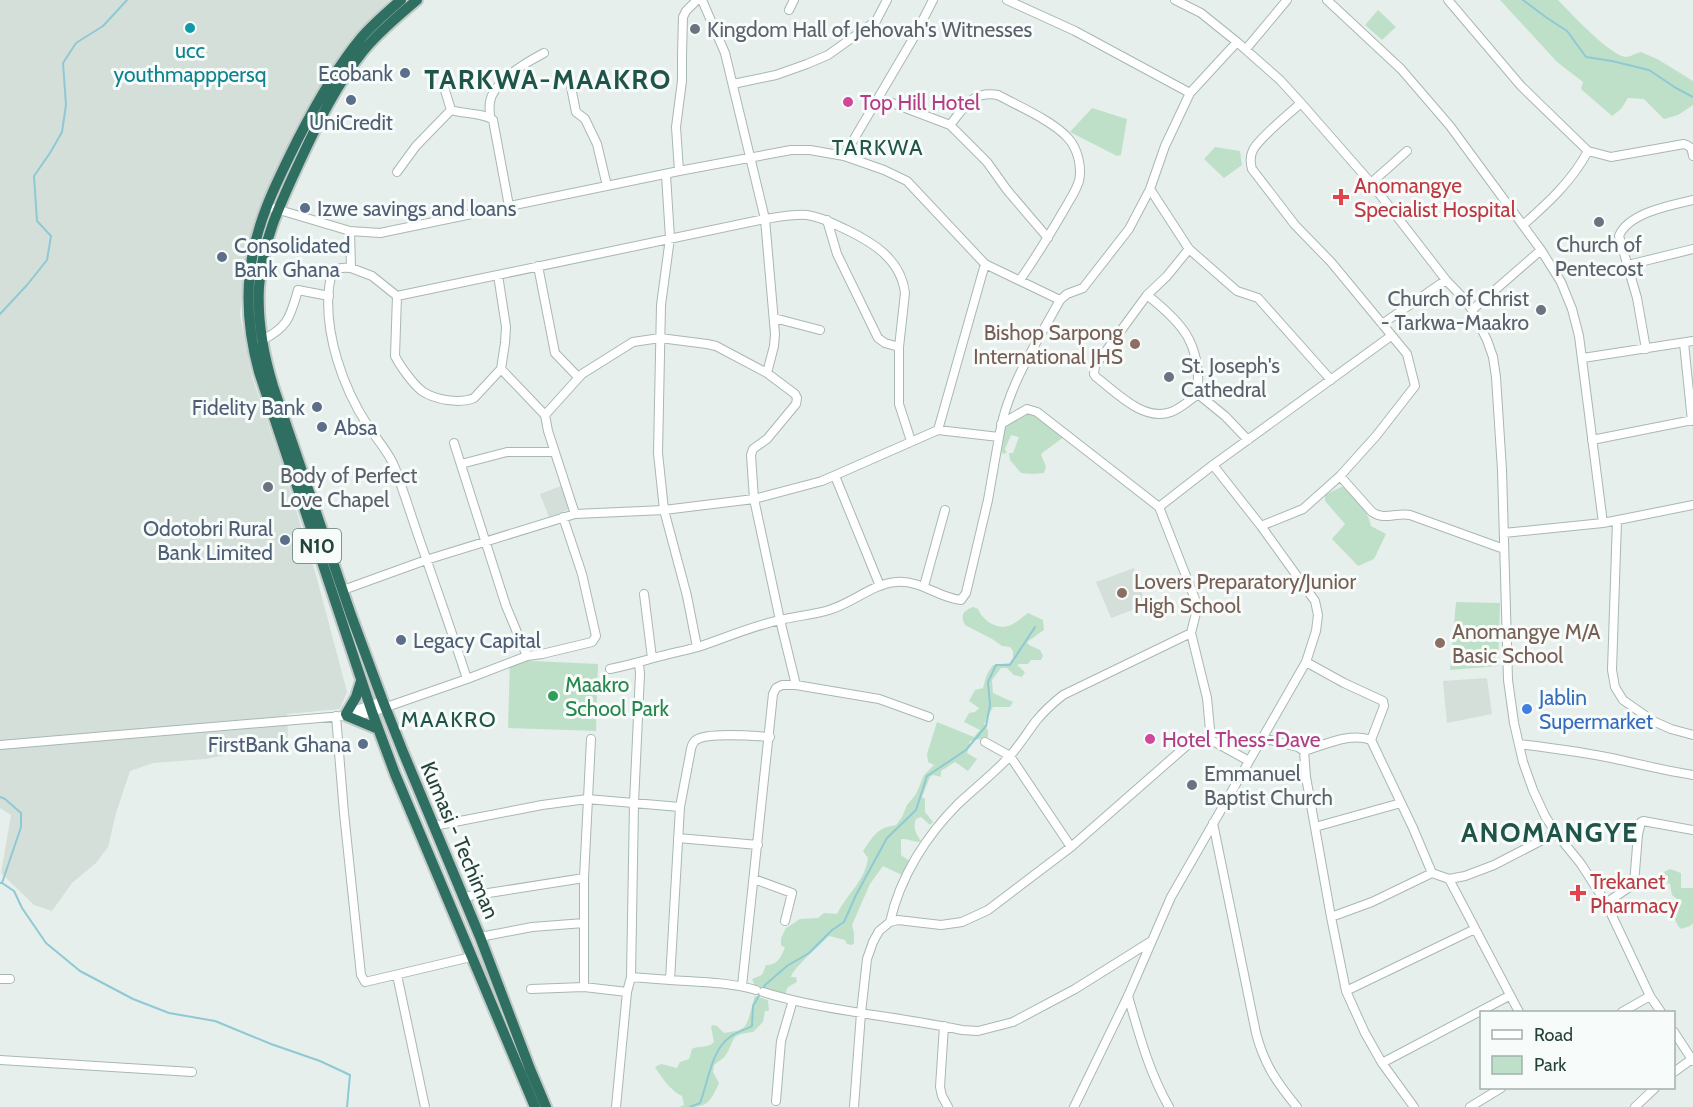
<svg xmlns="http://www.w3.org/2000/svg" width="1693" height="1107" viewBox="0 0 1693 1107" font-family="Cabin,sans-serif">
  <rect width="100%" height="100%" fill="#e6efeb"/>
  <!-- built -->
  <path fill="#d4dfda" d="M0 0H389L343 50 293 133 255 220 244 268 240 315 252 377 281 461 316 575 347 692 340 709 287 714 288 737 255 749 206 759 153 763 130 771 116 813 108 847 96 863 72 883 52 911 34 905 1 873 11 815 0 808Z
    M561 486 570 509 549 517 540 494Z
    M1134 568 1146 605 1111 618 1096 582Z
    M1487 678 1492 714 1447 723 1443 681Z"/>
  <!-- green -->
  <path fill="#bfe0c8" d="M1500 0H1558C1570 12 1611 57 1627 57 1631 56 1637 53 1641 52L1659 60 1693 81V105L1678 115 1664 119 1644 99 1628 98 1621 109 1612 116 1581 89 1583 82 1557 62Z
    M1378 10 1396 27 1382 40 1365 25Z
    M1092 108 1127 119 1121 155 1117 156 1070 132Z
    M1215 147 1240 151 1242 165 1224 178 1204 159Z
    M1027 412 1032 413 1036 417 1044 418 1065 436 1041 454 1046 467 1044 473 1032 474 1021 473 1010 460 1009 453H1013L1019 437 1011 435 1005 449 1007 453 1003 454 1000 450C1004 423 1005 426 1027 412Z
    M1341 487H1347C1358 497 1368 512 1371 526L1386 534 1374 559 1358 566 1332 539 1345 524 1325 501V495Z
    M1456 602 1500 603 1498 666 1450 670Z
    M973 607 978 609C983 621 998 631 1011 625 1017 622 1023 617 1028 613L1043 620 1044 630 1027 642 1029 645 1040 650 1043 656 1041 660H1031L1028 664H1020L1017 665 1025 672 1022 677 1014 675 1007 668H1001L992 680 993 693 1013 702 1010 707H993L984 724 988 731V737L970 741 967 753 977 759 968 771 955 762 941 771V777L933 775 930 777 922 797 925 799V812L933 822 930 825 921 817 916 819C913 827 915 833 921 841L918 842 905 839H901V855L911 862 904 876 883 866 870 884 852 925 854 933V943L852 945 847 944 845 940 829 936C820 945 793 968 791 977H796L797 982 788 987 784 996 755 986 752 979 762 975 766 965C778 965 780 958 785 948L781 945V938L786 928 794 923 800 919 818 918 824 913 837 914C847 894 865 881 868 858L863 851C873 837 876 828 896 825L902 817 907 805 916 794 924 775 934 765 928 762 927 754 937 722 974 737 980 730 964 722 969 713 975 712 979 708 969 701 975 690 983 688 987 674 993 665 1009 663 1013 658V651L1010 647 1002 646 992 639 965 625C960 615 963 611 973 607Z
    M510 660 598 664 596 731 508 728Z
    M1670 869 1681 873V888H1693V923L1690 926 1681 929 1678 926 1671 911 1675 907 1677 899 1672 895 1670 884 1663 881 1660 874Z
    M755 996 768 1000 769 1011H765L763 1022 753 1032C727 1035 737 1039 725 1056 723 1059 717 1062 714 1065L713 1072 719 1083C708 1107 706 1107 679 1107L684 1105 682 1096C671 1091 661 1077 655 1067L661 1064 677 1068 680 1062 689 1059 692 1049C699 1045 707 1049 714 1042L711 1027 713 1025 717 1026 724 1033C730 1032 739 1031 743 1028 749 1024 752 1004 755 996Z"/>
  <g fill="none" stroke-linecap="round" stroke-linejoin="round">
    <!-- stream -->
    <path stroke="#8ec9d4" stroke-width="2" d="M1523 0 1547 18 1567 31 1586 57 1612 61 1649 70 1676 88 1693 97
      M0 314 27 285 47 260 51 236 37 221 34 176 50 153 62 132 66 105 63 63 76 43 103 26 127 0
      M0 797 5 799 21 813V827L2 883
      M0 883H2L14 891 22 908 46 943 80 971 133 999 169 1013 215 1021 271 1044 320 1061 350 1075 347 1107
      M690 1107 700 1103C708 1083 711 1050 730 1037 736 1032 745 1030 752 1026L753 1006 765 985 787 966 809 953 832 930 844 922 856 895 887 838 916 810 927 776 966 750 986 726 990 705 988 682 996 665H1010L1035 627"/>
    <!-- minor casing -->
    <g stroke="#a8b8b2" stroke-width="10">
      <path id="minor" d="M702 0 725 53 765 219 775 334 774 346 767 373
        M1007 0 1075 31 1190 93
        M1175 0 1201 13 1237 42 1280 80 1301 103 1371 183 1446 280 1465 300 1472 310 1487 340 1493 357 1496 377 1502 470 1508 680 1514 723 1523 762 1533 790 1545 816 1556 833 1581 864 1606 903 1650 996 1661 1012
        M1327 0 1401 69 1450 126 1541 250 1561 282 1572 309 1579 336 1603 523
        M1448 0 1521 86 1588 151 1611 157 1684 144C1691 146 1692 149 1693 156
        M789 10 794 0
        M1246 49 1287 0
        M733 84 776 75 807 64 828 55 876 21 887 0
        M571 87 576 112 585 119 597 144 607 186
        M879 98 950 125 987 162 1007 190 1048 238
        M451 110C464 114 484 113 493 120L509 206
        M490 117C490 112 489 106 490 102 493 81 527 62 544 53
        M950 125C964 108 972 90 998 95 1018 106 1053 121 1068 138 1078 149 1082 167 1079 181 1076 191 1069 201 1064 210 1050 234 1036 257 1020 280
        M844 156 914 37 933 0
        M679 171 676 127 682 81V55L683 17 686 11 697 0
        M397 172 416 146 451 110 444 87
        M666 175 670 238 661 305 658 453 664 510 687 596 697 647
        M1371 183 1407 151
        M266 206 350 231 380 233 679 171 791 150H810L844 156 884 170 907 181 985 264 1060 300
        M827 220 837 254 878 338 885 343 899 347
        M1523 225C1548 203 1572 181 1588 151
        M350 231 351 268 372 276 397 296 765 219C778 217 794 214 807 215 822 217 834 224 847 230 874 243 901 260 905 293L899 347V404L911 441
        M1189 249 1237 291 1258 298 1331 380
        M1628 265 1693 249
        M538 266 555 353 578 377
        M351 268C333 266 331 272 329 288 324 334 343 388 368 426 377 440 389 452 395 468 406 498 415 528 426 558 440 599 454 638 467 679
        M498 275 506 327 505 343 501 369 545 415 548 431 575 514
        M1147 295C1184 324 1201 344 1198 394 1190 400 1180 409 1171 412 1143 422 1116 392 1096 377L1094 374 1095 366 1147 295 1167 276 1189 249 1150 189
        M397 296 395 356C400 366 413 384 422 391 435 400 460 404 474 398L501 369
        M1472 310 1541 250
        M774 318 820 330
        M1382 324 1446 280
        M261 341C288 327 290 318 298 290L329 296
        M1684 343 1692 421
        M1646 349 1637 298 1619 236C1628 213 1671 205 1693 200
        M1583 358 1693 341
        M1198 394 1225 416 1248 440
        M545 415 582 374 633 342 660 338 707 344 716 346 767 373 795 394 797 398 796 404 767 439 753 449 751 455 754 499 780 620 796 685
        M1001 424 1027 409 1037 412 1159 507 1195 599 1196 613 1191 633 1207 698 1211 740
        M938 430 985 264
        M1592 440 1693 420
        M454 443 506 606 527 656 542 654 592 642 596 636 582 574 563 517
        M461 464 507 452H554
        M835 476 880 586
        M1340 476 1372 512C1385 521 1396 512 1410 515L1504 549
        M1159 507 1213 465 1391 336
        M1617 521 1612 670 1615 687 1623 700 1653 721 1671 729 1693 735
        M1261 526 1303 509 1340 476 1376 436 1415 386 1407 354 1331 262 1295 225 1252 169C1250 162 1250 156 1253 150 1259 138 1290 113 1301 103
        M1504 533 1603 523 1693 505
        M924 586 945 510
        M343 590 426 560 575 514 664 510 754 499 822 481 938 430 999 437C1007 387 1036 344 1060 300L1067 294 1083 288 1129 229 1150 189 1165 146 1190 93 1237 42
        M644 594 652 658
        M1306 662 1344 683 1383 701 1384 706 1371 740
        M610 669C625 666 639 662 654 658 668 654 683 651 698 647 725 638 752 626 780 620 796 616 813 615 829 610 853 603 872 584 896 582 922 580 938 598 961 600L966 593 988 500 999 437
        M347 713 383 701
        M336 716 344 813 361 975 365 982 471 957
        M1262 738 1298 747 1304 751C1325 745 1350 732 1371 740L1413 828 1432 873
        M985 742 1010 756 1071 847
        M1519 744C1552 748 1584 752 1616 759 1642 765 1667 771 1693 775
        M0 745 343 716H354L372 712 467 679 527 656
        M1304 751 1306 777 1331 917 1346 991 1365 1033 1382 1063 1414 1107
        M680 807 691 749C692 745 692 743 696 740 708 732 754 736 770 737
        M1213 823 1256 1033C1264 1064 1277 1083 1297 1107
        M434 826 542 805 587 799 680 807 670 980 631 977
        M1315 827 1401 803
        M678 838 758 845
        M754 879 792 893 785 921
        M1449 879 1519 1012
        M463 897 584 878
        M1606 903 1634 884 1638 834 1641 822 1643 821 1693 830
        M1331 917 1372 902 1432 873 1449 879 1465 876 1494 865 1556 833
        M890 922C900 877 926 836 958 804 975 788 993 774 1009 757 1019 746 1027 733 1036 721 1044 711 1053 703 1063 695L1191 633
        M480 937 532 927 584 923
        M397 975 425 1107
        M0 979H10
        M670 980C699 982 728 982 756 990
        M742 986 773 694 776 688 782 685H796L879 699 929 717
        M584 987V878L591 739
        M531 989 584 987 627 992
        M1346 991 1475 929
        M763 992C828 1012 896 1016 962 1030L978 1031 1013 1022 1075 989 1150 942
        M1128 996C1139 1034 1149 1072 1169 1107
        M1622 1012 1650 996
        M944 1026 940 1087 942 1096 948 1107
        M1674 1032 1693 1061
        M0 1060 192 1072
        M1382 1063 1509 996
        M1674 1072 1692 1059
        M776 1101 781 1041 793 1000
        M616 1107 627 992 631 977 634 803 640 674 639 663
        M854 1107 861 1013 867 959 873 942 879 931 890 922 898 920 941 925 962 922 988 910 1071 847 1192 741 1202 738 1211 740 1249 761
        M1074 1107 1128 996 1171 897 1306 662 1316 631 1318 615 1315 601 1261 526 1213 465
        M1470 1107 1501 1088
        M1635 1107 1655 1088"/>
    </g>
    <!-- highway casing -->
    <g stroke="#c2cac8" stroke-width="14">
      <path id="highway" d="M401 0C387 12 373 24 361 38 336 68 316 104 298 139 277 181 255 224 250 272 246 306 250 339 259 372L372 712 395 774 535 1107
        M417 0C399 15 379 32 364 50 337 84 318 122 300 161 281 202 262 241 259 287 257 322 263 353 273 386L351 615 382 699 403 752 480 937 530 1069 546 1107
        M346 714 356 697 361 681
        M347 716 378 729"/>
    </g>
    <!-- minor -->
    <use href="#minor" stroke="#fff" stroke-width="8"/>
    <!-- highway -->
    <use href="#highway" stroke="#2f6f62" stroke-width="10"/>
  </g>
  <!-- markers -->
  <circle fill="#0f9aa8" stroke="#f7fbf9" stroke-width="2" cx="190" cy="28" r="6"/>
  <g fill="#6b7280" stroke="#f7fbf9" stroke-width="2">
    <circle cx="695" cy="29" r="6"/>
    <circle cx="1599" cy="222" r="6"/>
    <circle cx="1541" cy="310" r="6"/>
    <circle cx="1169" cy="377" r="6"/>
    <circle cx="268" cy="487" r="6"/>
    <circle cx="1192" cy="785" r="6"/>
  </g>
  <g fill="#5c6f8a" stroke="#f7fbf9" stroke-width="2">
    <circle cx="405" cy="73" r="6"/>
    <circle cx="351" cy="100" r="6"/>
    <circle cx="305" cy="208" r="6"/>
    <circle cx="222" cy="257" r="6"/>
    <circle cx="317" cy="407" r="6"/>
    <circle cx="322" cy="427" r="6"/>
    <circle cx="285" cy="540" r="6"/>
    <circle cx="401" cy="640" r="6"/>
    <circle cx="363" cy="744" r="6"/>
  </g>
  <g fill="#d1479c" stroke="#f7fbf9" stroke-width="2">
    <circle cx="848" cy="102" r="6"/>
    <circle cx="1150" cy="739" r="6"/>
  </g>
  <g fill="#e0444e" stroke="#f7fbf9" stroke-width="2">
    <path d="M1338 188h6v6h6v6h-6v6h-6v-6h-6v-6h6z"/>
    <path d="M1575 884h6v6h6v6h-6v6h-6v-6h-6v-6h6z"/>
  </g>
  <g fill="#8d6e63" stroke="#f7fbf9" stroke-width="2">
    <circle cx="1135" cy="344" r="6"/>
    <circle cx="1122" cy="593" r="6"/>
    <circle cx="1440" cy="643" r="6"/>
  </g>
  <circle fill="#2e9e5b" stroke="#f7fbf9" stroke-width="2" cx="553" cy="696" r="6"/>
  <circle fill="#3f7fe0" stroke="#f7fbf9" stroke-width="2" cx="1527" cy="709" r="6"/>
  <g text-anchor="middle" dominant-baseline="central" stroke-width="6" stroke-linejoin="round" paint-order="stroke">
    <!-- shield labels -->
    <rect fill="#f7fbf9" stroke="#637a73" stroke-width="1.5" x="293" y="529" width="48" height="34" rx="4.5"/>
    <g font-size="20" font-weight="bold" fill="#24423a">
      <text x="317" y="546">N10</text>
    </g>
    <!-- worship labels -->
    <g font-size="21" fill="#5b616d" stroke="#f7fbf9" text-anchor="start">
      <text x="707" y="29">Kingdom Hall of Jehovah's Witnesses</text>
      <text x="1599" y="244" text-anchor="middle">Church of<tspan x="1599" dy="24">Pentecost</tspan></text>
      <text x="1529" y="298" text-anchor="end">Church of Christ<tspan x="1529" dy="24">- Tarkwa-Maakro</tspan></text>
      <text x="1181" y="365">St. Joseph's<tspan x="1181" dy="24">Cathedral</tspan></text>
      <text x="280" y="475">Body of Perfect<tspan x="280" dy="24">Love Chapel</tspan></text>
      <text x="1204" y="773">Emmanuel<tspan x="1204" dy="24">Baptist Church</tspan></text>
    </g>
    <!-- culture labels -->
    <g font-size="21" fill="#0d838f" stroke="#f7fbf9">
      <text x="190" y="50">ucc<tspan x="190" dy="24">youthmapppersq</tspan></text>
    </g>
    <!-- service labels -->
    <g font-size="21" fill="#4e5e75" stroke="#f7fbf9" text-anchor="end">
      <text x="393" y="73">Ecobank</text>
      <text x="351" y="122" text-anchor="middle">UniCredit</text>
      <text x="317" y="208" text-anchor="start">Izwe savings and loans</text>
      <text x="234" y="245" text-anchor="start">Consolidated<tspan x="234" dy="24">Bank Ghana</tspan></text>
      <text x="305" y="407">Fidelity Bank</text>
      <text x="334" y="427" text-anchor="start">Absa</text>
      <text x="273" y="528">Odotobri Rural<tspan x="273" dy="24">Bank Limited</tspan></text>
      <text x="413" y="640" text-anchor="start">Legacy Capital</text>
      <text x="351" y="744">FirstBank Ghana</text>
    </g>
    <!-- hotel labels -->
    <g font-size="21" fill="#b23c85" stroke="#f7fbf9" text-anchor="start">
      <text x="860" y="102">Top Hill Hotel</text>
      <text x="1162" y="739">Hotel Thess-Dave</text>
    </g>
    <!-- health labels -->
    <g font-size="21" fill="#be3a42" stroke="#f7fbf9" text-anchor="start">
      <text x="1354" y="185">Anomangye<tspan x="1354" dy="24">Specialist Hospital</tspan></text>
      <text x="1590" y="881">Trekanet<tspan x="1590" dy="24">Pharmacy</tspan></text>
    </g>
    <!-- education labels -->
    <g font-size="21" fill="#785e54" stroke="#f7fbf9" text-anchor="start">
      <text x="1123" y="332" text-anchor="end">Bishop Sarpong<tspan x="1123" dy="24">International JHS</tspan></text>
      <text x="1134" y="581">Lovers Preparatory/Junior<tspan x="1134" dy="24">High School</tspan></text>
      <text x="1452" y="631">Anomangye M/A<tspan x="1452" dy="24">Basic School</tspan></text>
    </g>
    <!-- leisure labels -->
    <g font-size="21" fill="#27864d" stroke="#f7fbf9" text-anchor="start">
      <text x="565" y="684">Maakro<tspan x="565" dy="24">School Park</tspan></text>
    </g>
    <!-- shop labels -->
    <g font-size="21" fill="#366cbe" stroke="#f7fbf9" text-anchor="start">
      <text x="1539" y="697">Jablin<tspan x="1539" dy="24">Supermarket</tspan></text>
    </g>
    <!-- street labels -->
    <g font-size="21" fill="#24423a" stroke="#f7fbf9">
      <text transform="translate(460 840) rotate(67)">Kumasi - Techiman</text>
    </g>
    <!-- neighbourhood labels -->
    <g font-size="22" letter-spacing="1.5" fill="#1f5548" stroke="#f7fbf9">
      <text x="878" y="147">TARKWA</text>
      <text x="449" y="719">MAAKRO</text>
    </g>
    <!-- district labels -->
    <g font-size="27" font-weight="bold" letter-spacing="1.5" fill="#1f5548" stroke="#f7fbf9">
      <text x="548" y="79">TARKWA-MAAKRO</text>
      <text x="1550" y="832">ANOMANGYE</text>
    </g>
  </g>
  <!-- legend -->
  <rect x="1480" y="1011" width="195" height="78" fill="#f7fbf9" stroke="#a3b1ad" stroke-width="1.5"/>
  <rect x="1492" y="1030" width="30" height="9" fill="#ffffff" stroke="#a3b1ad" stroke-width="1.5"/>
  <text x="1534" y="1041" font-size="18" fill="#24423a">Road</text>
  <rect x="1492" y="1056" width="30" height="18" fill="#bfe0c8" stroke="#a3b1ad" stroke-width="1.5"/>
  <text x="1534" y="1071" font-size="18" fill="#24423a">Park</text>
</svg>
